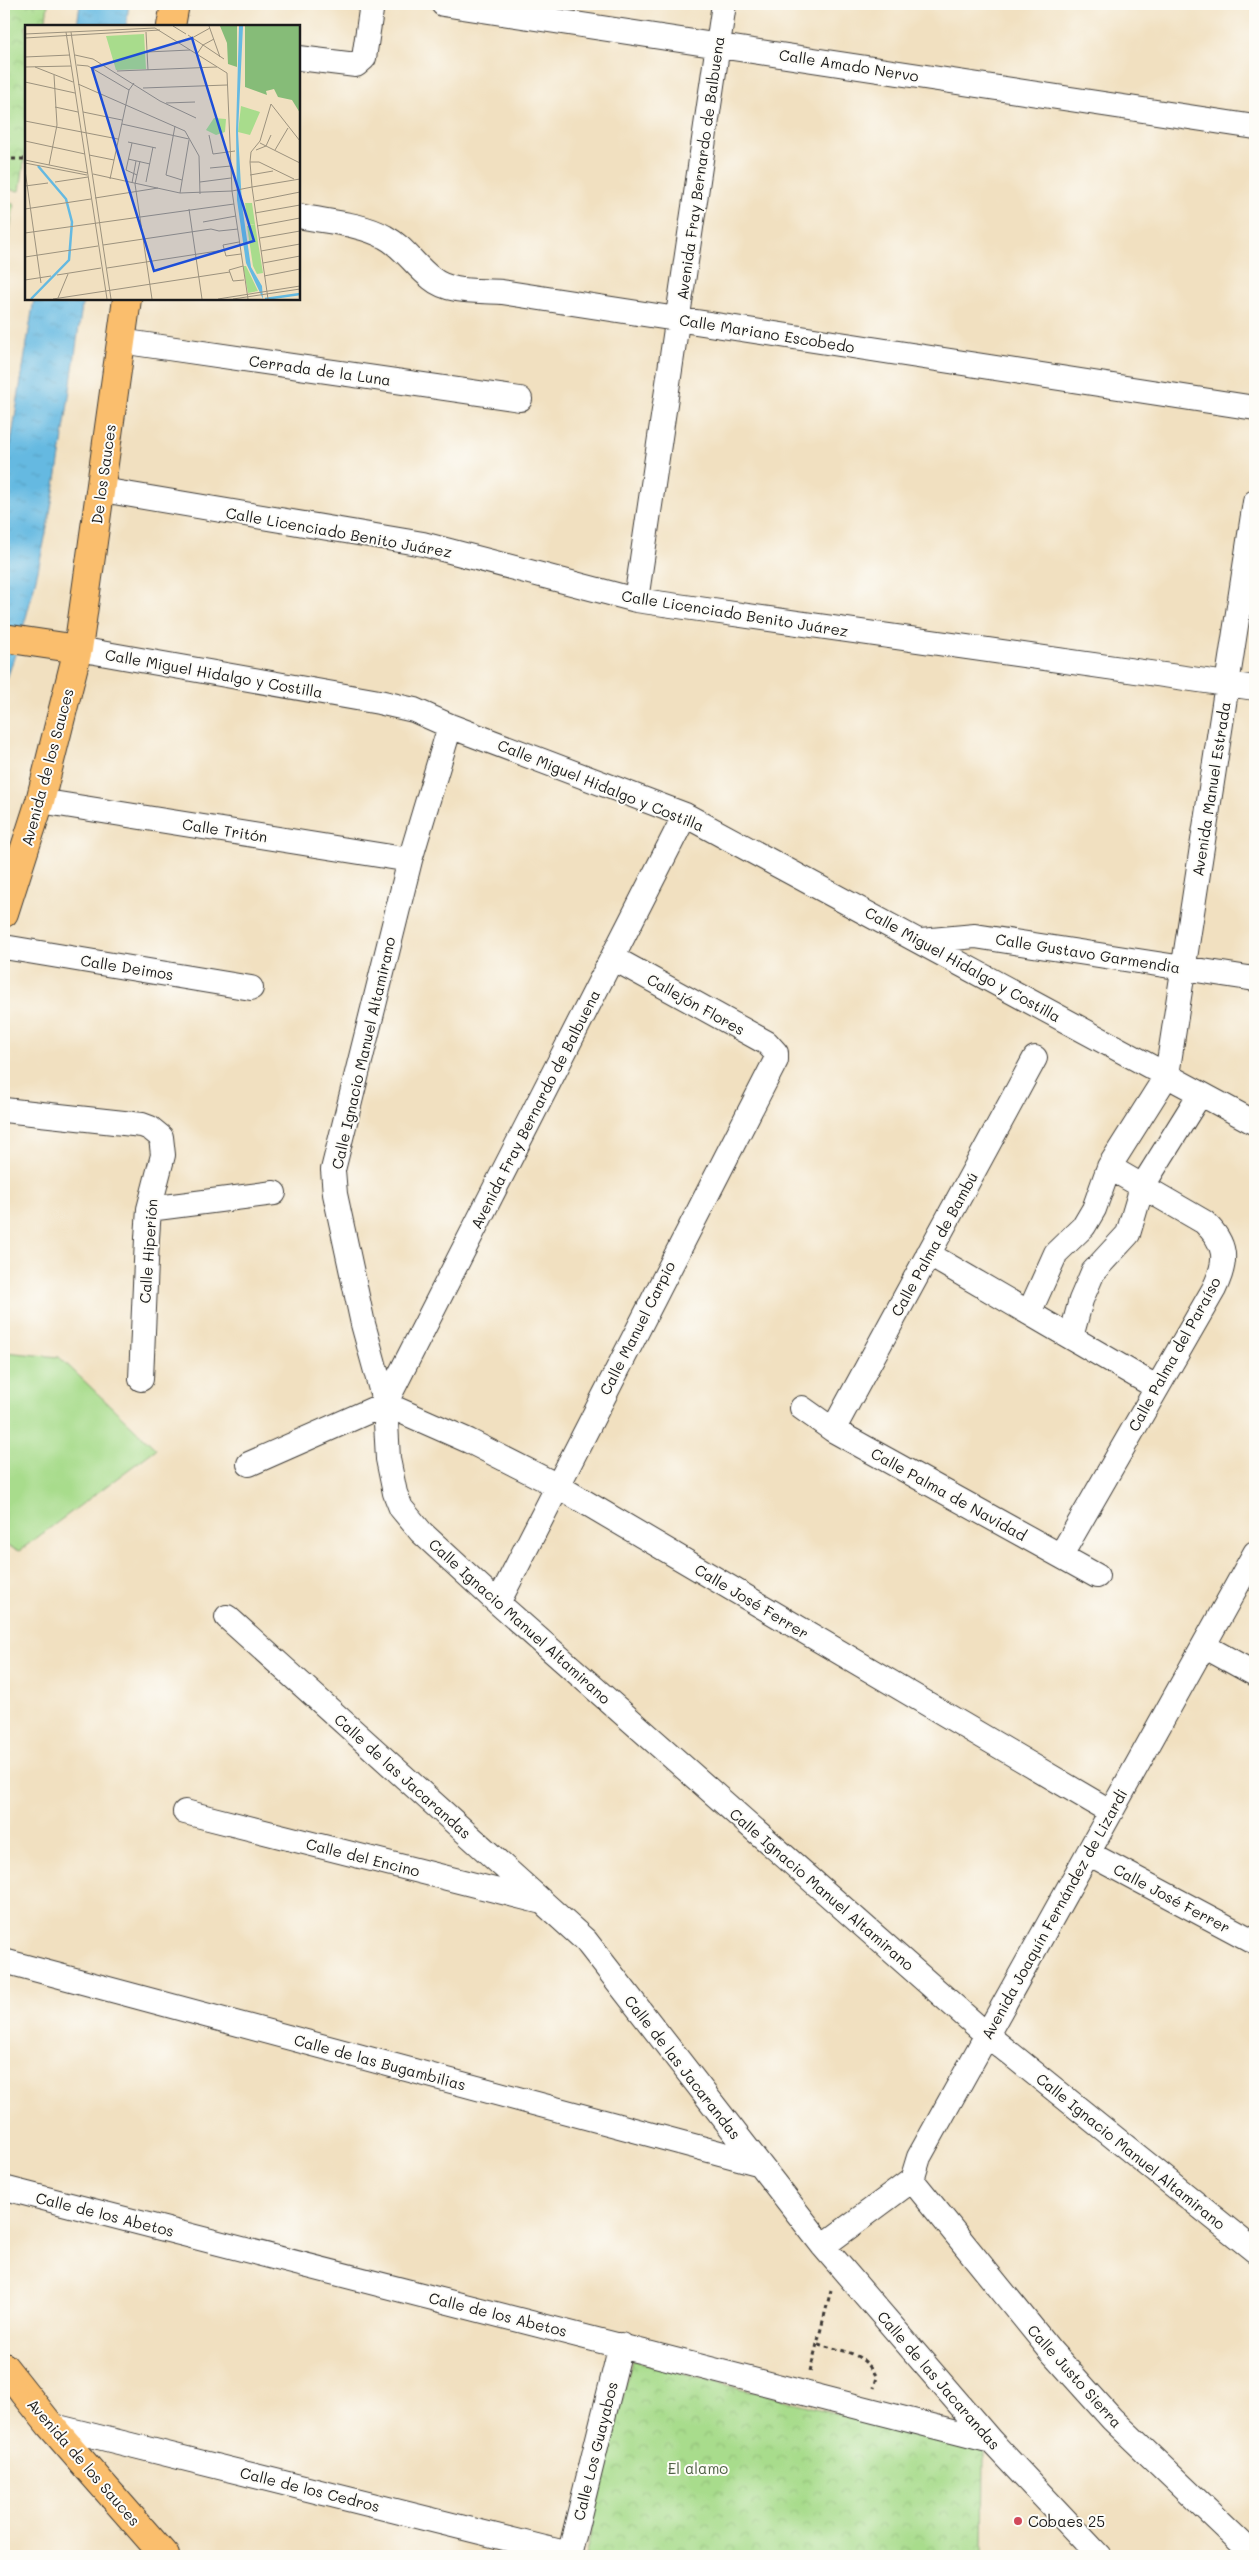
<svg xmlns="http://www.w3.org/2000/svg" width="1259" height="2560" viewBox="0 0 1259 2560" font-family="Mali,sans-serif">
  <defs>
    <pattern id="park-crowns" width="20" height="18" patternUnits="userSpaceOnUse" patternTransform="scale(1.25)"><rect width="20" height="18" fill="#a8dc8c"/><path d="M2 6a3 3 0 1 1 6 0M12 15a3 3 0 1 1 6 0" fill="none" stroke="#90bc78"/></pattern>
    <pattern id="water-ripples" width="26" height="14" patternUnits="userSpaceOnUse" patternTransform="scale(1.25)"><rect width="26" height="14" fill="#65b9e1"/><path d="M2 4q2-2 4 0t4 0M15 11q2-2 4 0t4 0" fill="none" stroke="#579ec0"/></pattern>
  </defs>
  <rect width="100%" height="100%" fill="#fdfcf7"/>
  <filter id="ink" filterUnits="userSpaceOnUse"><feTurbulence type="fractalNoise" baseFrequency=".02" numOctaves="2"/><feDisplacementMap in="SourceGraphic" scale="10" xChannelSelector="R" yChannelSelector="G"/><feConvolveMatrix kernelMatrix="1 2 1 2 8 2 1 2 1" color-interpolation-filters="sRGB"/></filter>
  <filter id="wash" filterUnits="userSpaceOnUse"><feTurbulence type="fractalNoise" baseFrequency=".0096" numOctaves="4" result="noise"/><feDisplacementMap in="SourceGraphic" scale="20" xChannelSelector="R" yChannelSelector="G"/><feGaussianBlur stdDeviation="1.12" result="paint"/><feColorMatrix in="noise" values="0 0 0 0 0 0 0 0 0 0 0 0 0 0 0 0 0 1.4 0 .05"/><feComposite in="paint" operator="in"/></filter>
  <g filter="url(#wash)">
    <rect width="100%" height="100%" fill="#f1e0c0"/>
    <!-- park -->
    <path fill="url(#park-crowns)" stroke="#627c54" d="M4 4H48L45 26H26V148L20 191 4 189Z
      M632 2360 984 2452 983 2556H585Z"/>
    <!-- pitch -->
    <path fill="#a8dc8c" stroke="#627c54" d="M4 202 14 204 4 269Z
      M4 1352 59 1357 156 1449 19 1551 4 1545Z"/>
    <!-- water -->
    <path fill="url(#water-ripples)" stroke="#406a7e" d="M80 4H129L126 26H77Z
      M34 299H83C64 429 49 563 4 687V473L9 455Z"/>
  </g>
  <g filter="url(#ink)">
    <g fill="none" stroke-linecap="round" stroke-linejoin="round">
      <!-- minor casing -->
      <g stroke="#3c3935" stroke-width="26">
        <path id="minor" d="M443 4 1255 127
          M299 58 356 65 364 58 372 4
          M299 216C326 222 360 223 385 237 404 247 414 265 431 278 450 294 478 290 502 292L1255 408
          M120 341 520 399
          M102 490 423 544 636 600 1255 688
          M636 600 724 4
          M78 649 379 702 414 710 450 726 685 815 1255 1123
          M450 726 410 860 333 1170 335 1194 363 1324 385 1404 388 1459 395 1493 401 1508 421 1532 498 1603 987 2035 1255 2251
          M40 801 410 860
          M921 941 975 936 1255 979
          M4 947 251 988
          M4 1110 142 1125 150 1128 161 1137 163 1155 149 1209 147 1238 141 1379
          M149 1209 274 1193
          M928 1254 1156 1387
          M1029 1313 1056 1253 1084 1226 1094 1209 1109 1167 1167 1075 1255 502
          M1071 1337 1081 1300 1093 1272 1128 1234 1142 1187 1200 1094
          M385 1404 469 1441 556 1485 1111 1812
          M385 1404 685 815
          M802 1408 833 1430 1097 1576
          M833 1430 1035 1058
          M249 1464 385 1404
          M1061 1555 1214 1289C1228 1260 1227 1244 1204 1222L1109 1167
          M498 1603 776 1060V1053L767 1043 613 958
          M227 1617 586 1941 823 2246 991 2441 1099 2556
          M1204 1646 1255 1674
          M185 1812 538 1901
          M1088 1853 1255 1942
          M4 1961 757 2163
          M912 2180 1050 2350 1112 2419 1255 2556
          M4 2188 991 2441
          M823 2246 912 2180 919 2157 1255 1553
          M50 2425 569 2554
          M569 2556 621 2345"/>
      </g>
      <!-- major casing -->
      <g stroke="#3c3935" stroke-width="30">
        <path id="major" d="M171 26 175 4
          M4 638 78 649
          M4 913 40 801 78 649 127 299
          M4 2367 50 2425 165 2556"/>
      </g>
      <!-- path -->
      <path stroke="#3c3935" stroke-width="3" stroke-dasharray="4 4" stroke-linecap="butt" d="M4 159H26
        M818 2344C845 2352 862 2351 877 2377L874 2388
        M810 2371 831 2290"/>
      <!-- minor -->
      <use href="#minor" stroke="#fff" stroke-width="24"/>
      <!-- major -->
      <use href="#major" stroke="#fabe6d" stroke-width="28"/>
    </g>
  </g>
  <!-- markers -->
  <circle fill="#d1495b" stroke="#fdfcf7" stroke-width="2" cx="1018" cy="2521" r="5"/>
  <g text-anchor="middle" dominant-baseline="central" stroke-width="4" stroke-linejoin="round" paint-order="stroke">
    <!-- street labels -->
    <g font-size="15" fill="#1c1c1c" stroke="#fdfcf7">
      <text transform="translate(849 65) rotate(9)">Calle Amado Nervo</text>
      <text transform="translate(700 168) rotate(-82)">Avenida Fray Bernardo de Balbuena</text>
      <text transform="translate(767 333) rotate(9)">Calle Mariano Escobedo</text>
      <text transform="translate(320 370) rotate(8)">Cerrada de la Luna</text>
      <text transform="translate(103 474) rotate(-82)">De los Sauces</text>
      <text transform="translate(339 532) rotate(10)">Calle Licenciado Benito Juárez</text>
      <text transform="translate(735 613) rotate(9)">Calle Licenciado Benito Juárez</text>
      <text transform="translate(214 673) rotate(10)">Calle Miguel Hidalgo y Costilla</text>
      <text transform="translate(47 767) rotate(-75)">Avenida de los Sauces</text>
      <text transform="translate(601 785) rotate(22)">Calle Miguel Hidalgo y Costilla</text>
      <text transform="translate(1211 789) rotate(-81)">Avenida Manuel Estrada</text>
      <text transform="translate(225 830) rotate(9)">Calle Tritón</text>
      <text transform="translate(1088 953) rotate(9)">Calle Gustavo Garmendia</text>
      <text transform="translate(963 964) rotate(29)">Calle Miguel Hidalgo y Costilla</text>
      <text transform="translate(127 967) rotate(9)">Calle Deimos</text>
      <text transform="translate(696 1004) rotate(29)">Callejón Flores</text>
      <text transform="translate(363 1053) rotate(-77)">Calle Ignacio Manuel Altamirano</text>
      <text transform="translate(535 1109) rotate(-63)">Avenida Fray Bernardo de Balbuena</text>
      <text transform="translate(934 1244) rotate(-61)">Calle Palma de Bambú</text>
      <text transform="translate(148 1251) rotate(-86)">Calle Hiperión</text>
      <text transform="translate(637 1328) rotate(-63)">Calle Manuel Carpio</text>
      <text transform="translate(1174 1354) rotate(-61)">Calle Palma del Paraíso</text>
      <text transform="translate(949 1494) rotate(29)">Calle Palma de Navidad</text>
      <text transform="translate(752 1601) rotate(31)">Calle José Ferrer</text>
      <text transform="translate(520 1621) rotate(42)">Calle Ignacio Manuel Altamirano</text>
      <text transform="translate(403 1776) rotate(42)">Calle de las Jacarandas</text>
      <text transform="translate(363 1857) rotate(14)">Calle del Encino</text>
      <text transform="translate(822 1889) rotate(41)">Calle Ignacio Manuel Altamirano</text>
      <text transform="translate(1172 1898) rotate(28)">Calle José Ferrer</text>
      <text transform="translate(1054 1914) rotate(-61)">Avenida Joaquín Fernández de Lizardi</text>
      <text transform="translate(380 2062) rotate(15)">Calle de las Bugambilias</text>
      <text transform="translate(683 2067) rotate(52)">Calle de las Jacarandas</text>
      <text transform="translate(1131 2151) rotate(39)">Calle Ignacio Manuel Altamirano</text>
      <text transform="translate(105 2214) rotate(14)">Calle de los Abetos</text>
      <text transform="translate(498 2314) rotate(14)">Calle de los Abetos</text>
      <text transform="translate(1075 2376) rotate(48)">Calle Justo Sierra</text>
      <text transform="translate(939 2380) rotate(49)">Calle de las Jacarandas</text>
      <text transform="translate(595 2451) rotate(-76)">Calle Los Guayabos</text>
      <text transform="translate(84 2462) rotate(49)">Avenida de los Sauces</text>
      <text transform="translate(310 2489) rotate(14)">Calle de los Cedros</text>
    </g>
    <!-- park labels -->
    <g font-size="15" fill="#4d5f43" stroke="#fdfcf7">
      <text x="698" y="2468">El alamo</text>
    </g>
    <!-- poi labels -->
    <g font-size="15" fill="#1c1c1c" stroke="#fdfcf7" text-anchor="start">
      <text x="1028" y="2521">Cobaes 25</text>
    </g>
  </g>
  <!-- overview -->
  <g transform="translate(25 25)">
    <rect width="275" height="275" fill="#f1e0c0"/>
    <path d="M195 1H212V42L203 39 202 18ZM220 1H275V88L267 75 253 72 249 64 241 66 242 70 220 62Z" fill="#86bc78"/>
    <path d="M119 9 121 44 91 45 81 11ZM216 81 235 87 225 110 213 107ZM230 199 238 248 232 249 228 241 222 201ZM218 241H221L233 266 223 268Z" fill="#a8dc8c"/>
    <path d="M189 93 201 94 200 107 191 110 181 105ZM220 178H227L230 199 223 200Z" fill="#a8dc8c"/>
    <path d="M214 1H218L213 107 217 180 226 242 237 261 238 274 221 238 212 175 211 106Z" fill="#65b9e1"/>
    <path fill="none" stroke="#65b9e1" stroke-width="2.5" d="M6 274 44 235 47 197 41 174 13 141M240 274 275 269"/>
    <path fill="none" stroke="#9c927e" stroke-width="1" d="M148 1 161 9M184 1 195 32M41 7 82 274M46 7 86 274M121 7 123 45M0 9 130 3 202 48 207 166 223 274M163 10 199 34M0 13 135 5M167 13 185 3M122 27 165 25M172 29 178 20 189 14M50 30 68 34 135 76 171 93M0 32 45 30M52 40 63 41 104 65M0 42 46 41M10 42 48 57M92 46 192 42M0 57 50 68M53 59 160 106 174 131 175 169M118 63 202 60M141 78 170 77M30 82 53 87M58 87 97 95M0 96 93 114M97 99 164 114M150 101 141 150 157 155M184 110 188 129 210 126M0 116 60 129M275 116 246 79 235 116 226 127 225 137 227 162 275 154M103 117 131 123M107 118 101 145 112 150M235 118 275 138M231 125 241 121 246 110M250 125 263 103M64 130 89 135M103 134 125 139M0 135 63 148M115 136 110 159 127 274M225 137H234L269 154M0 138 62 150M24 140 32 100 29 50M185 143 206 141M0 145 16 258M68 149 155 168 207 166M225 150 248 146M85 154 104 65 109 58M30 157 63 152M121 157 128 122M175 157 206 153M107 158 111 136M0 161 23 158M207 166 227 162 243 274M155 168 164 115M70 173 133 163M230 176 275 167M0 184 66 174M164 184 177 274M230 188 275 180M178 197 211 191M232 201 275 193M0 208 209 179M235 213 275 206M214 217 198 220 201 231 216 229M78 220 186 204 194 206 213 204M236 226 275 219M0 232 73 221M238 238 275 231M218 241 204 245 208 256 219 255M82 243 199 225M32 250 76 243M239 251 275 244M0 255 26 251M33 273 43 249M28 274 205 247M193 274 275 261M208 274 275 264"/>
    <path fill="#1d4ed8" fill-opacity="0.15" stroke="#1d4ed8" stroke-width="2.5" d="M167 13 229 216 129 246 67 43Z"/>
    <rect width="275" height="275" fill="none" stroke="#1c1c1c" stroke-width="2.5"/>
  </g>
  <!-- margin -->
  <rect width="1259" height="2560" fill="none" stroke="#fdfcf7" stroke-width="20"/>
</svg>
